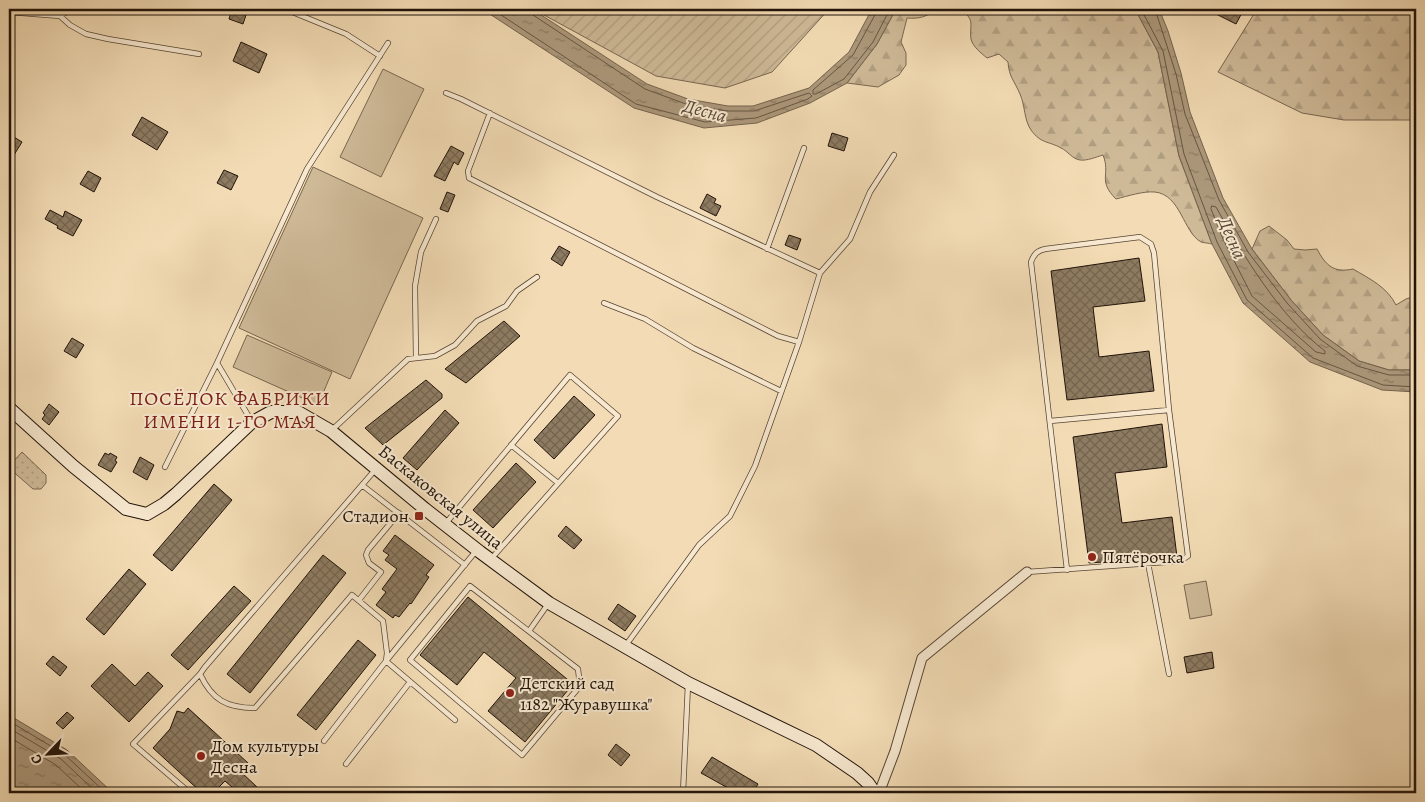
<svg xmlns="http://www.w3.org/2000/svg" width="1425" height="802" viewBox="0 0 1425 802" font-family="Alegreya,serif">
  <defs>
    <pattern id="grass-dots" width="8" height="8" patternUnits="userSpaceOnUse" patternTransform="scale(1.25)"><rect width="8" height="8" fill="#cfba98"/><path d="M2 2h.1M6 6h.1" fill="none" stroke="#b19f82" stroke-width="1.8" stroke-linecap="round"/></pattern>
    <pattern id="forest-firs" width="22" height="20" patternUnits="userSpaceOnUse" patternTransform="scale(1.25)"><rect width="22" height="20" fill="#cfba98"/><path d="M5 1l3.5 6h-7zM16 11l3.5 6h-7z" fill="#b19f82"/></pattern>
    <pattern id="garden-furrows" width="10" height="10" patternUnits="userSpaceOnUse" patternTransform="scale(1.25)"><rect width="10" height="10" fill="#cfba98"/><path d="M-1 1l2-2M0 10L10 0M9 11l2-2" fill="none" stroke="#b19f82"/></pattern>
    <pattern id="water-ripples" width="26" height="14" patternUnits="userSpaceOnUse" patternTransform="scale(1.25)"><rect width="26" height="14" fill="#ac987b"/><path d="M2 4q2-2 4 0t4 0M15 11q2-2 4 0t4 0" fill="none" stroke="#8c7b63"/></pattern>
    <pattern id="building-cross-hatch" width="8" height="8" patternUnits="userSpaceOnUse" patternTransform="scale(1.25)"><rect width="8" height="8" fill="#8e7c62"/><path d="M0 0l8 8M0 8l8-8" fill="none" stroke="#74644f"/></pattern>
  </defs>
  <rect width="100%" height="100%" fill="#f3dcb5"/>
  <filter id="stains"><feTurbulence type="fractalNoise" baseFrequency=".004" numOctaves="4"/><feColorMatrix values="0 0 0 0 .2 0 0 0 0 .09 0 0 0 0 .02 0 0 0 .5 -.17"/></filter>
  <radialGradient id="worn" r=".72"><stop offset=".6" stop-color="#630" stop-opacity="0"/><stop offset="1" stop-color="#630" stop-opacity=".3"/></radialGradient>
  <!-- grass -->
  <path fill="url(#grass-dots)" stroke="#786650" d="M22 452 46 475V483L41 489H33L9 468V466Z"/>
  <!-- forest -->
  <path fill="url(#forest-firs)" stroke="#786650" d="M896 9H936C927 17 919 19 907 18L901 42 906 53V65L899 75 878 87 847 83 877 44Z
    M961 9H1135L1158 52 1179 156 1212 244C1209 243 1204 243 1201 242 1183 232 1181 195 1155 192 1143 191 1128 196 1116 199 1097 180 1111 175 1103 155 1096 157 1087 161 1080 160 1072 159 1068 151 1061 148 1049 141 1041 144 1031 130 1024 120 1025 105 1020 94 1014 80 1009 77 1008 62L999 54 987 58C981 53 973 47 971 39 969 23 976 22 961 9Z
    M1257 9H1416V120H1344L1302 113 1218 72Z
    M1269 226 1287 240 1294 249 1305 250 1317 249C1326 266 1334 273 1353 269 1370 279 1387 287 1396 305L1406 299 1416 296V370H1389L1359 361 1323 335 1291 300 1252 249 1260 231Z"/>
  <!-- garden -->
  <path fill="url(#garden-furrows)" stroke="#786650" d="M533 9H829L772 72 725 88 656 76Z"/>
  <!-- pitch -->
  <path fill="#cfba98" stroke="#786650" d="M383 69 424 89 381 177 340 157Z
    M313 167 423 218 350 379 239 328Z
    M247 335 332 372 318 405 233 367Z
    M1206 581 1212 615 1190 619 1184 585Z"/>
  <!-- water -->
  <path fill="url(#water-ripples)" stroke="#74634d" d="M482 9H532L647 84 688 99 728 106H753L809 88 849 52 872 9H896L877 44 847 83 810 103 757 123 704 128 634 108Z
    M1135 9H1159L1168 31 1181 73 1190 112 1223 198 1252 249 1291 300 1323 335 1359 361 1389 370H1416V392L1382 390 1310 362 1243 303 1212 244 1179 156 1158 52Z
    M9 715 67 750 113 793H9Z"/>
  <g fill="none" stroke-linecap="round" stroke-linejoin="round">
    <!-- shore -->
    <path stroke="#665642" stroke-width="1" d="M492 9 636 104 705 122 756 118 808 99 812 96 809 93 754 111H727L686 104 645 89 533 15 530 9
      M876 9V13L853 55 813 90V94H816L844 79 873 42 890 9
      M1141 9 1163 51 1184 154 1217 242 1247 300 1313 358 1383 385 1416 387
      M1155 9 1176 74 1185 114 1219 200 1248 252 1287 303 1320 339 1357 366 1389 375H1416
      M1212 206 1216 207C1243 255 1280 317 1325 351V354L1316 352 1252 296 1223 239 1211 209Z
      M9 721 64 754 106 793
      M9 728 61 759 97 793
      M9 737 56 765 86 793"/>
  </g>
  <!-- building -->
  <path fill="url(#building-cross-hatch)" stroke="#211309" d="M232 9H248L243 24 229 19Z
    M1206 9H1244L1236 24Z
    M241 42 267 54 259 73 233 61Z
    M142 117 168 132 157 150 132 135Z
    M832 133 848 138 844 151 828 146Z
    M9 134 22 142 9 163Z
    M451 146 464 153 458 165 454 162 445 181 434 176Z
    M224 170 238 176 231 190 217 183Z
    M88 171 101 178 94 192 80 184Z
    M447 192 455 195 448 212 440 209Z
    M707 194 716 199 714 203 721 206 716 216 700 208Z
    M50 210 63 217 65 211 82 220 73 236 57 228 58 226 45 219Z
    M789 235 801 239 797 250 785 245Z
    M559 246 570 252 562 266 551 259Z
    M1139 258 1145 301 1093 307 1099 357 1149 351 1154 391 1067 400 1051 271Z
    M504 321 520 336 466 383 445 369Z
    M72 338 84 345 76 358 64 351Z
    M426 380 442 394V398L383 445 365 428Z
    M574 396 595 415 554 459 534 440Z
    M49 404 59 412 49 425 42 419 45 415 43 413Z
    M445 410 459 423 417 470 403 458Z
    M1162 424 1167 467 1115 473 1122 523 1172 517 1177 557 1089 563 1073 437Z
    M105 453 109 455 110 453 117 457 115 461 117 462 111 472 98 465Z
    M140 457 154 465 147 480 133 472Z
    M516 463 536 482 493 528 473 510Z
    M214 484 232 500 172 571 153 555Z
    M566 526 582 540 574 549 558 536Z
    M395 535 434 565 426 575 429 577 411 604 410 603 399 617 395 615 393 618 376 605 386 592 382 589 397 569 385 560 389 555 383 551Z
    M323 555 346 573 250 693 227 674Z
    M129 569 146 584 104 635 86 619Z
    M234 586 251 601 188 670 171 655Z
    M468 597 573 684 525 742 488 711 516 678 484 652 457 685 420 655Z
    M618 604 636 616 625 631 608 619Z
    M358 640 376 655 316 730 297 715Z
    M1212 652 1214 668 1187 673 1184 657Z
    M53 656 67 667 60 676 46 664Z
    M112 664 135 686 148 672 163 686 129 722 91 686Z
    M188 708 248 763 241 772 258 788 254 793H239L225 781 213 793H202L153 748 170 729 177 711 184 713Z
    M67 712 74 718 63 729 56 723Z
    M616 744 630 755 621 766 608 755Z
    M712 757 758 784 753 793H737L701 773Z"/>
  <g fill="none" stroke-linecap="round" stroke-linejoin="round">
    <!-- lane casing -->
    <g stroke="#564534" stroke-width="6">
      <path id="lane" d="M285 9 346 34 380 56
        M9 12 60 16 71 9
        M60 16 70 25 86 34 108 39 199 54
        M446 93 461 99 657 197 820 273
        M490 113 468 171 469 178 778 336 799 342
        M767 249 804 148
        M604 303 645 319 693 348 781 391
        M416 358 415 286 421 252 436 219
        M1050 421 1169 410
        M252 422 217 363 307 169 388 43
        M332 430 408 359 435 356 455 345 477 321 506 306 517 291 537 277
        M511 445 558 483
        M165 467 217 363
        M362 485 465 565
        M446 523 570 375 618 416 491 559
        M1148 563 1169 674
        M1027 572 1180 561 1188 556 1169 410 1154 253 1151 244 1140 237 1045 249C1037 251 1034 254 1031 262L1067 570
        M470 586 578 669 580 686 522 755 410 660Z
        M359 600 381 572 369 563 366 555 368 550 399 513
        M529 631 548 604
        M626 645 699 545 730 516 755 466 799 342 820 273 850 239 870 192 894 155
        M455 720 386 661 476 551
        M324 741 386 661 387 653 383 621 352 595 255 708C227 708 212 700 200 674L205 667 375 470
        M346 764 410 682
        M190 793 133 744 200 674
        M683 793 688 684"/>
    </g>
    <!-- street casing -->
    <g stroke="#564534" stroke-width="11">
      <path id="street" d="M879 793 895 751 922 658 1027 572"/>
    </g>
    <!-- secondary casing -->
    <g stroke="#211309" stroke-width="14">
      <path id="secondary" d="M9 408 73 466 126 509 147 514 164 504 176 494 251 423 271 412H298L331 431 425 509 480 552 549 603 688 683 816 745 857 773 868 783 875 793"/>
    </g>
    <!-- lane -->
    <use href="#lane" stroke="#f7e8cf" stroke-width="4.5"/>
    <!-- street -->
    <use href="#street" stroke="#f7e8cf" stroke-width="9"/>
    <!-- secondary -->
    <use href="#secondary" stroke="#f7e8cf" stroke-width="12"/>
  </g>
  <!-- markers -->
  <g fill="#8f2418" stroke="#f7e8cf" stroke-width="2">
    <rect x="414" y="511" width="10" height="10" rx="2.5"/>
    <circle cx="1092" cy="557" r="5"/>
    <circle cx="510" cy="693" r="5"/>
    <circle cx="201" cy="756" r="5"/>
  </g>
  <g text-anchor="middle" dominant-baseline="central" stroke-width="4" stroke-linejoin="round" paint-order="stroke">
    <!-- street labels -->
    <g font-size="18" fill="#211309" stroke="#f7e8cf">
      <text transform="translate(441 497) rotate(39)">Баскаковская улица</text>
    </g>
    <!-- poi labels -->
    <g font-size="18" fill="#211309" stroke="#f7e8cf" text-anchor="start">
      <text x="409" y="516" text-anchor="end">Стадион</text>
      <text x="1102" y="557">Пятёрочка</text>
      <text x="520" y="683">Детский сад<tspan x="520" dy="21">1182 "Журавушка"</tspan></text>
      <text x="211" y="746">Дом культуры<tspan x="211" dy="21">Десна</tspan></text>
    </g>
    <!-- water labels -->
    <g font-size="19" font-style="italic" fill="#594837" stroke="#f7e8cf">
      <text transform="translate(705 111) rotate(15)">Десна</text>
      <text transform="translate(1232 238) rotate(67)">Десна</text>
    </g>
    <!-- quarter labels -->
    <g font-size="20" letter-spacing="1" fill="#7a1f14" stroke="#f7e8cf">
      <text x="230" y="398">ПОСЁЛОК ФАБРИКИ<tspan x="230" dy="23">ИМЕНИ 1-ГО МАЯ</tspan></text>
    </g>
  </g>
  <!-- margin -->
  <rect width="1425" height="802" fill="none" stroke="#f3dcb5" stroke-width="30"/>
  <rect x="10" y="10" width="1405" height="782" fill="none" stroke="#211309" stroke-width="2.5"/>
  <rect x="15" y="15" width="1395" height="772" fill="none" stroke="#211309"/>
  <!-- north arrow -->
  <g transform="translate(48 754) rotate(245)" stroke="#f7e8cf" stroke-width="4" paint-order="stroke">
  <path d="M0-4L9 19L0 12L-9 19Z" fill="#211309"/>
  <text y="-8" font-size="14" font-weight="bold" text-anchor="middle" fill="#211309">С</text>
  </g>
  <rect width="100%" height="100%" filter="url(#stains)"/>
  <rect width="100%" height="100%" fill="url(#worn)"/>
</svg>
